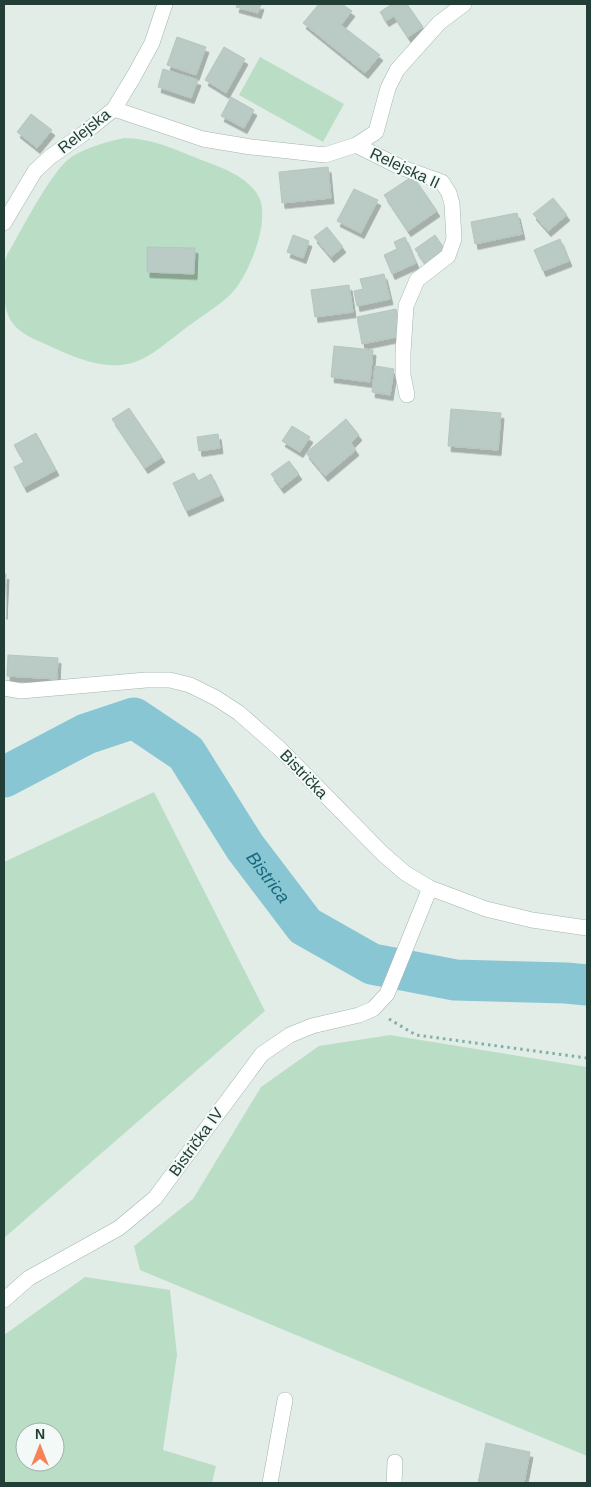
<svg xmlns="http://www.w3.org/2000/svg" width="591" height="1487" viewBox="0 0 591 1487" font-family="Arial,sans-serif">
  <defs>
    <filter id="shadow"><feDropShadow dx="3" dy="5.5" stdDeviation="0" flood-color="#0004"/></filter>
  </defs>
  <rect width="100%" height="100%" fill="#e2ede8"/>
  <!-- green -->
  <path fill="#badec5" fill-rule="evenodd" d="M260 57 344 104 323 142 239 95Z
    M124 138C151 138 174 149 199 159 220 167 248 176 259 197 271 221 248 278 230 295 216 308 197 319 182 331 163 345 144 364 120 365 90 367 61 351 34 339 8 327 4 312 4 285 4 274 3 265 7 255 20 233 53 167 73 156 88 147 106 142 124 138Z
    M154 792 265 1011 4 1238V862Z
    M390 1035 587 1067V1456L140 1270 134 1246 193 1199 261 1087 319 1046Z
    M85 1277 170 1290 177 1355 163 1450 216 1466 212 1483H4V1335ZM25 1432H55V1462H25Z"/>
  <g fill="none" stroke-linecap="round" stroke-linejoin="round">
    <!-- river -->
    <path stroke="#88c6d3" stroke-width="41" id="s1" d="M4 777 86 734 134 718 186 753 245 847 305 926 372 964 455 980 566 983 587 985"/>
  </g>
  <!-- building -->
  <path fill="#bacac4" stroke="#b4c6bf" filter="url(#shadow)" d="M237 4H261L258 13 236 7Z
    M319 4H342L352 11 341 25 380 55 365 73 303 23Z
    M392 4H407L423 27 408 37 394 16 386 21 380 12Z
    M177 37 206 47 196 75 167 65Z
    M224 47 245 59 226 93 205 80Z
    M163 69 198 80 191 98 158 87Z
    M231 97 254 110 244 128 221 116Z
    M31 114 52 130 37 148 17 132Z
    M328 167 331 198 282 203 279 172Z
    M413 176 437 211 408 231 384 195Z
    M354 189 378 200 361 233 337 221Z
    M553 198 567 215 548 231 533 214Z
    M517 213 522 234 475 244 471 222Z
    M327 227 343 247 331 257 314 237Z
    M293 235 309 241 303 258 287 252Z
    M435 235 446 251 426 265 415 249Z
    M405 237 416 263 392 274 384 255 397 249 394 242Z
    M560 239 569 261 543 271 534 250Z
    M147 247 195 248 194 274 147 272Z
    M384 274 390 299 357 306 354 291 363 289 360 279Z
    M349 285 353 312 315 317 311 290Z
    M396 309 401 336 362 344 357 317Z
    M334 346 373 350 370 382 331 377Z
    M375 366 394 369 390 395 372 392Z
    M129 408 162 457 145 468 112 419Z
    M451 409 501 413 498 450 448 446Z
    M346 419 359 435 351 443 356 450 325 476 306 453Z
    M292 426 310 437 300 452 282 441Z
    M36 433 56 470 24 487 14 467 24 462 14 445Z
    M218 434 220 448 199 451 197 437Z
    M289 461 299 474 281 488 271 474Z
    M194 473 198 481 211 474 221 495 186 511 173 483Z
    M4 574H6L4 614Z
    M8 655 58 658 57 679 7 676Z
    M486 1443 530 1452 524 1483H478Z"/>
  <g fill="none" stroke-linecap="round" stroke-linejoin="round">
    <!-- minor casing -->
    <g stroke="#a4b5af" stroke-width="16">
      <path id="minor" d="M114 109 203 139 251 147 325 155 356 145 376 132 388 88 397 70 439 23 464 4
        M356 145 400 167 442 182 449 193 452 204 454 239 448 256 417 280 406 306 403 353V375L407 395
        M4 223 35 171 50 157 83 134 114 109 134 76 152 43 165 4
        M4 688 21 691 146 680H170L190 685 216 698 239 713 280 749 383 854 405 873 430 888 486 909 532 920 587 928
        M4 1300 29 1278 119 1228 155 1198 262 1054 290 1035 312 1026 359 1015 373 1009 387 994 430 888
        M270 1483 285 1400
        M394 1483 395 1462"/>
    </g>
    <!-- path -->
    <path stroke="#81b1a4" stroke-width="3" stroke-dasharray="2.5 4" stroke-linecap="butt" d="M389 1019 416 1035 587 1058"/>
    <!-- minor -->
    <use href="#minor" stroke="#fff" stroke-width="15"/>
  </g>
  <g text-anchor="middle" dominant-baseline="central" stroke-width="4" stroke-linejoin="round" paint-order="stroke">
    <!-- street labels -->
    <g font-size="16" fill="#213e37" stroke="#f2f9f6">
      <text transform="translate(84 131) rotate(-38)">Relejska</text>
      <text transform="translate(405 168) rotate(25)">Relejska II</text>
      <text transform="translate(304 774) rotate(46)">Bistrička</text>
      <text transform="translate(196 1142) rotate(-54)">Bistrička IV</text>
    </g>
    <!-- water labels -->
    <g font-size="18" font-style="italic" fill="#19697c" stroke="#f2f9f6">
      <text stroke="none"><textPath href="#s1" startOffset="355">Bistrica</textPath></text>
    </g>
  </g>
  <!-- border -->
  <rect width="591" height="1487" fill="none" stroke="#213e37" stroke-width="10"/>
  <!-- north arrow -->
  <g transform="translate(40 1447)"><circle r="24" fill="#f2f9f6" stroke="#9eaeaa"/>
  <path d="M0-4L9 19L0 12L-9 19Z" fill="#f68256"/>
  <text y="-8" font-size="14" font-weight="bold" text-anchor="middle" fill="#213e37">N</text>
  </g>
</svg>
